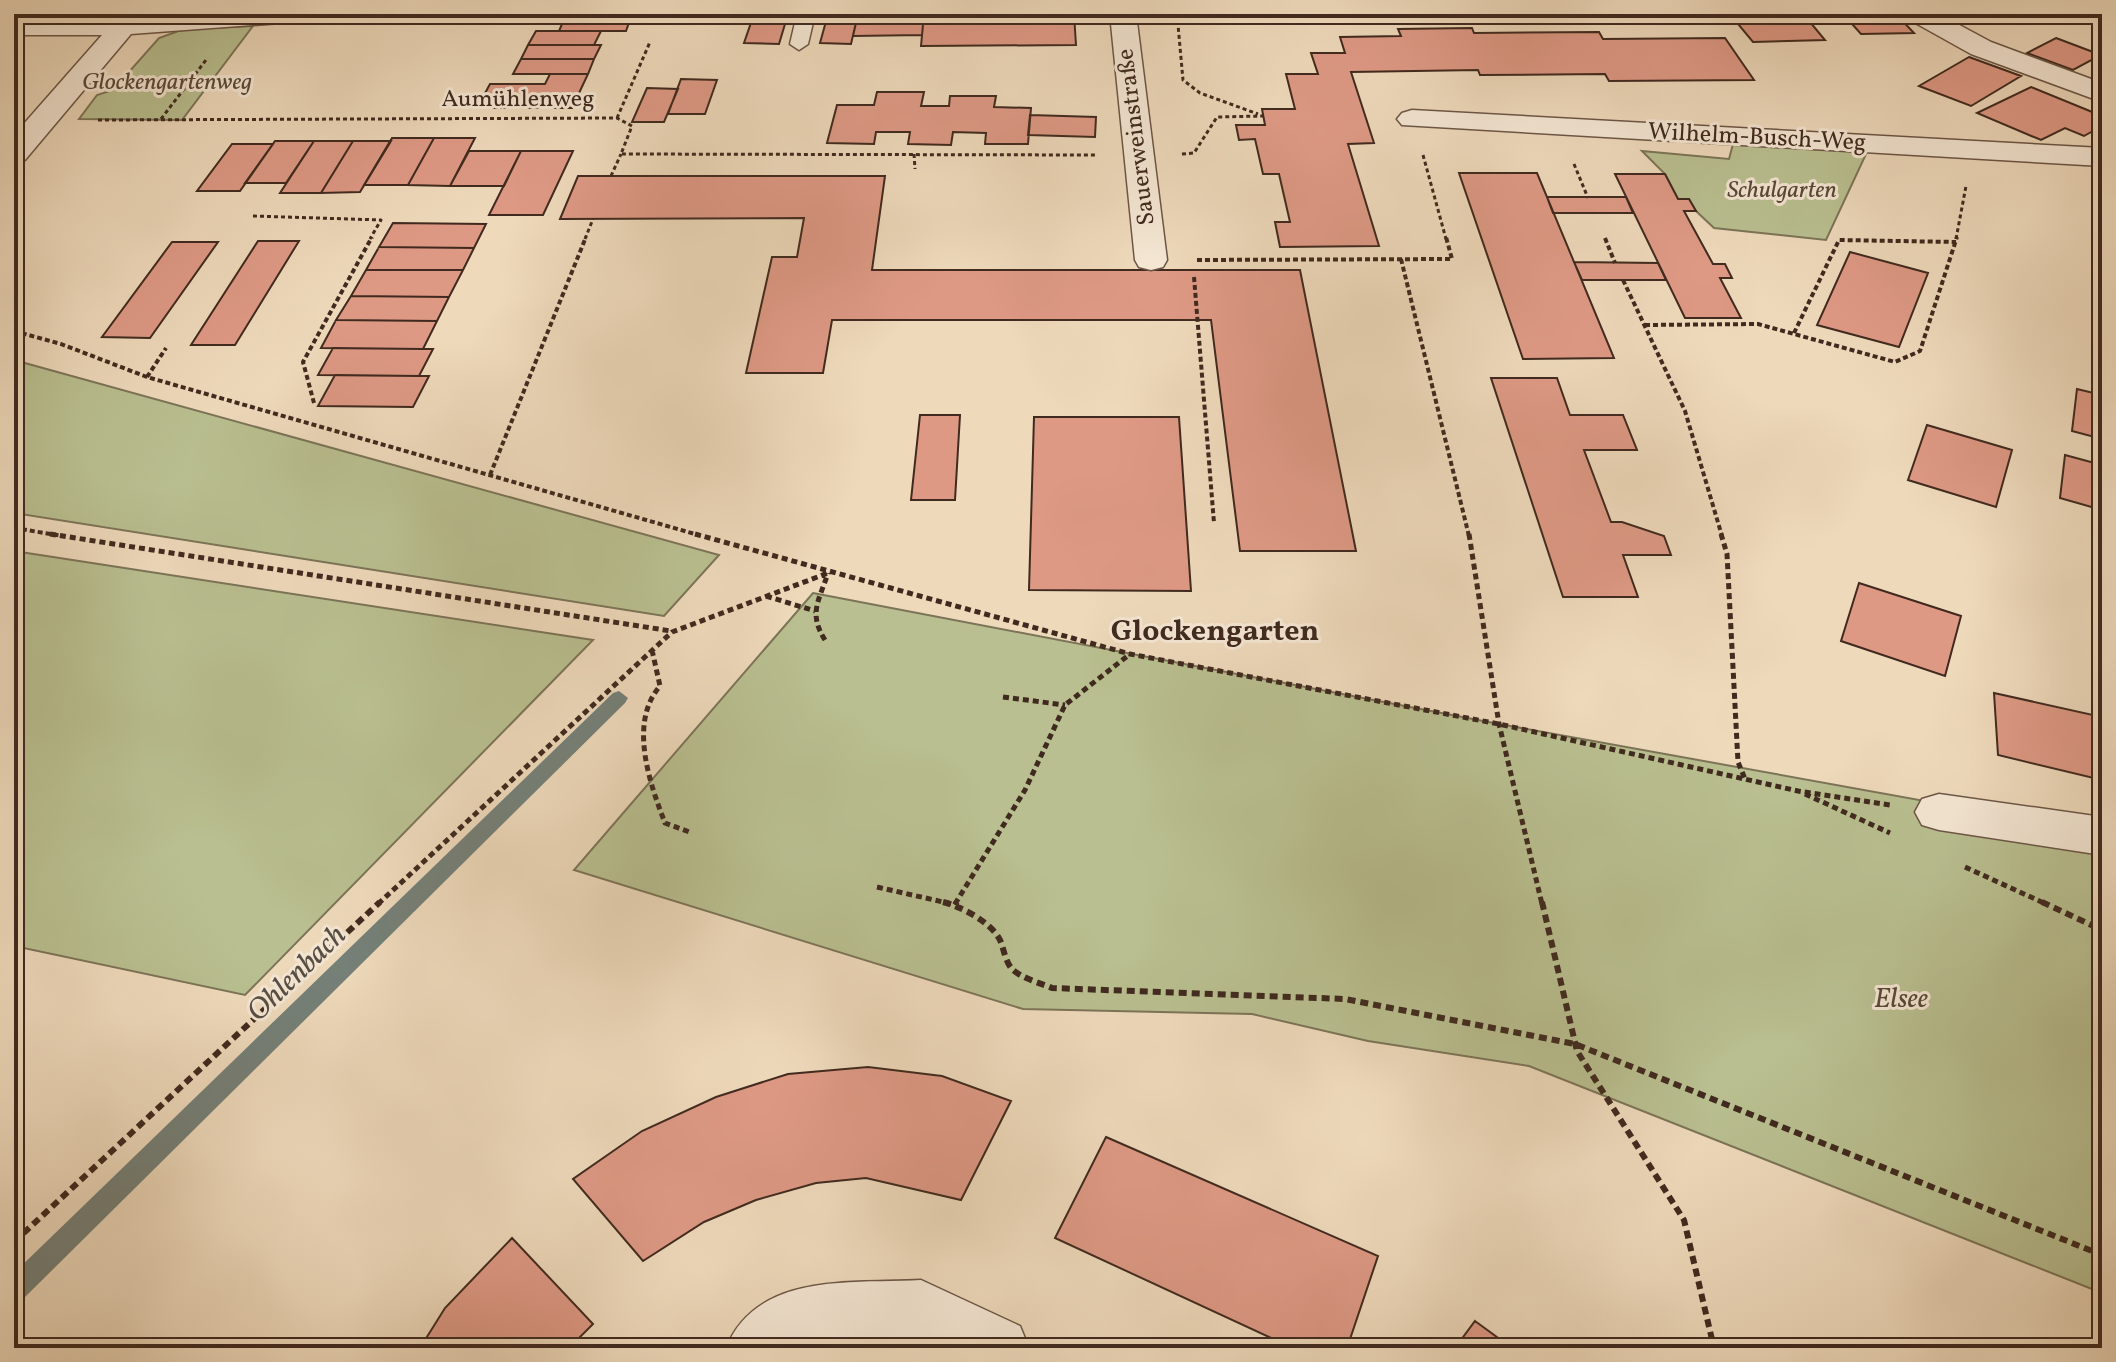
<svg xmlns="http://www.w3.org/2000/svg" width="2116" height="1362" viewBox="0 0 2116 1362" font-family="Vollkorn,serif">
  <rect width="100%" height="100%" fill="#eed9bb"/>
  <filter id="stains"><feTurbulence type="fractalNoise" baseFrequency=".0025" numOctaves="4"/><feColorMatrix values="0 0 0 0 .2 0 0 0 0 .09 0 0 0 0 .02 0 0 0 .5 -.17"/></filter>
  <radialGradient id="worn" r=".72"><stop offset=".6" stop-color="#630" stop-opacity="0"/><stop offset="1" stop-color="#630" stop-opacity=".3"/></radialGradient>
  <!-- green -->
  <path fill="#b9bf90" stroke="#7c7458" stroke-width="2" d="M253 26 182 120 79 119 97 95 113 90 159 38 184 29Z
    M1733 144 1867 152 1826 240 1714 228 1696 211 1689 199H1678L1665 174 1642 151 1729 159Z
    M14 360 719 555 664 616 14 513Z
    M14 551 593 640 245 995 14 946Z
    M813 593 1499 724 2102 833V1293L1529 1066 1368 1041 1252 1014 1023 1009 574 870Z"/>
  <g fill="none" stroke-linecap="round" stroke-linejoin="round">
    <!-- stream -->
    <path fill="#758078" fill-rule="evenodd" d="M619 691 628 698 625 703 23 1299 14 1302V1273L613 693Z"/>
  </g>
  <!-- building -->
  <path fill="#de9985" stroke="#402a1f" stroke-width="2" d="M754 14H788L779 44 744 43Z
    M828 14H858L851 44 820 43Z
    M858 14H924L922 35 853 36Z
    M924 14H1074L1076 45 921 46Z
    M1843 14H1896L1914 33 1861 34Z
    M1979 14H2050L1996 24Z
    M1805 16 1825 40 1753 42 1733 18Z
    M565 17H631L626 31H559Z
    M1472 28 1474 33 1599 32 1603 39 1725 38 1754 80 1609 81 1605 74 1480 75 1478 70 1351 72 1374 143 1348 144 1379 246 1280 247 1275 222H1290L1279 174H1263L1255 139 1239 140 1236 125H1265L1262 109H1295L1286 74H1318L1311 53H1345L1340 37 1401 36 1398 29Z
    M536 31H601L594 45H528Z
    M2056 38 2101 55 2073 70 2027 53Z
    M528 45H601L594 59H521Z
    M1969 57 2021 76 1971 106 1919 86Z
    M521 59H594L588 74H513Z
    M550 74H588L572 108H477L490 84H545Z
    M681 79 717 80 705 114H668Z
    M2031 87 2102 116V126L2084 136 2065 128 2041 140 1977 113Z
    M647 88 678 89 664 122H632Z
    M877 92H924L921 106H949L950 96H996L994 107 1031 108 1028 144H985L986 133 953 132 951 145 908 144 910 132H876L874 144 827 143 837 105H874Z
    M1030 115 1096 117 1095 137 1028 135Z
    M392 138H434L408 185H364Z
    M434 138H475L450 186 408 185Z
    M275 141H314L286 183H245Z
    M314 141H353L321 193H280Z
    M353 141H391L360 192 321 193Z
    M232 144H273L240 191H197Z
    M469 151H521L504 186H450Z
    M521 151H573L543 215H489Z
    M1459 173H1537L1614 358 1523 359Z
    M1615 174H1665L1678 199H1689L1696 211H1684L1713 264H1725L1732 278H1720L1741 318H1685Z
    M578 176H885L872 270H1300L1356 551H1240L1211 320H832L823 373H746L772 257H797L804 218 560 219Z
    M1547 197H1626L1633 213H1553Z
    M393 223 486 224 474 248 379 247Z
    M258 241H299L235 345H191Z
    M172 242H218L150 338 102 337Z
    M379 247 474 248 463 270H366Z
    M1850 252 1928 273 1899 347 1817 325Z
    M1574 262 1658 263 1666 280H1582Z
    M366 270H463L449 297 351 296Z
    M351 296 449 297 437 321 336 320Z
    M336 320 437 321 423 349 321 348Z
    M333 348 423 349H433L419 376 318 375Z
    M335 375 419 376H429L413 407 318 406Z
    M1491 378H1557L1570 415H1623L1637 450H1584L1611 522H1622L1664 536 1671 555H1623L1638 597H1563Z
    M2077 389 2102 395V439L2072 431Z
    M920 415H960L955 500H911Z
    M1034 417H1179L1191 591 1029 590Z
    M1927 425 2012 450 1996 507 1908 480Z
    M2065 455 2102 465V510L2060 498Z
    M1859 583 1961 616 1945 676 1841 641Z
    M1994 693 2102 717V780L1998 755Z
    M868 1067 942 1076 1011 1101 961 1200 866 1178 816 1183 756 1200 704 1222 643 1261 573 1179 642 1131 716 1097 788 1074Z
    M1106 1137 1378 1256 1347 1348H1293L1055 1238Z
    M512 1238 593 1324 569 1348H420L445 1308Z
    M1475 1321 1509 1346 1510 1348H1455Z"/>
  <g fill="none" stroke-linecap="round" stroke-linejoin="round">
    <!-- service casing -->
    <g stroke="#6c5646" stroke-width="3">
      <path id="service" d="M797 14H815L808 44 799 50 790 44Z"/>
    </g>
    <!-- minor casing -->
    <g stroke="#6c5646" stroke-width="3">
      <path id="minor" d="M120 14H147L145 17 189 14H307L303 20 294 22 131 34 25 160 14 163V135L102 35H14V19H115Z
        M1110 14H1136L1167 260 1163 267 1151 270 1139 267 1135 260Z
        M1906 14H1939L1991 42 2102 83V102L1971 54 1910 20Z
        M1412 110 2102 148V166L1402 125 1397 119 1402 113Z
        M1939 794 2102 817V855L1939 830 1922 825 1915 812 1922 799Z
        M921 1280 1020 1326 1029 1348H933L917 1340 806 1348H726C758 1271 852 1284 921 1280Z"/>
    </g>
    <!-- path-far3 -->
    <path stroke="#402a1f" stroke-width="3" stroke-dasharray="4 3" stroke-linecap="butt" d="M1177 14 1183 80 1200 93 1258 114
      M617 118 650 42
      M161 119 206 60
      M98 120 617 118 632 126 621 154 1096 155
      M914 154 915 169
      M1182 154 1194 153 1217 117 1263 116
      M1423 155 1446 239
      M1574 164 1588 198
      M611 176 621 154
      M253 216 381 220 370 239
      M585 239 593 219
      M1956 239 1966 186"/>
    <!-- path-far2 -->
    <path stroke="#402a1f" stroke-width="4" stroke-dasharray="5 3" stroke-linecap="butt" d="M1605 238 1615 263
      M1401 259 1469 536
      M1197 260 1452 259 1446 237
      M1194 277 1214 523
      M1623 280 1685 411 1722 536
      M1645 325 1758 324 1895 362 1920 351 1957 237
      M14 331 61 344 147 377 702 536
      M1794 333 1839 240 1956 242
      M147 377 166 348
      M314 403 303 362 372 237
      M490 475 586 237
      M14 528 63 536"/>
    <!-- path-far1 -->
    <path stroke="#402a1f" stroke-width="5" stroke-dasharray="6 4" stroke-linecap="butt" d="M50 534 671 631
      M695 534 1130 654 1499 724 1798 791 1890 805
      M1469 534 1499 724 1542 904
      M1721 534 1727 554 1738 762 1745 779
      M766 596 815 611
      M825 640C808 613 819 601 828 573
      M652 650 660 686C628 723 650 784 665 823L692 833
      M1003 697 1065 705
      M1805 794 1890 833
      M1965 867 2046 904
      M877 887 952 904
      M378 904 672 632 828 573
      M955 904 1025 790 1065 705 1130 654"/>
    <!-- path -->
    <path stroke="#402a1f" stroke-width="6" stroke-dasharray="8 5" stroke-linecap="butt" d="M943 902C962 907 991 922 1000 940 1004 949 1005 961 1012 969 1021 978 1040 983 1052 988L1345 999 1575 1044 2102 1255
      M1542 902 1577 1051 1684 1220 1714 1348
      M2042 902 2102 930
      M955 905 957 902
      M14 1242 380 902"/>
    <!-- service -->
    <use href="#service" fill="#f4e6d3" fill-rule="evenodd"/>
    <!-- minor -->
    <use href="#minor" fill="#f4e6d3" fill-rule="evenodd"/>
  </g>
  <g text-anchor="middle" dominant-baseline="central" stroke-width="6" stroke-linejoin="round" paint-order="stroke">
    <!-- far-park labels -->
    <g font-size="24" font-style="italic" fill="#584836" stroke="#f4e6d3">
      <text x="167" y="83">Glockengartenweg</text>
      <text x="1782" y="191">Schulgarten</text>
    </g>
    <!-- far-street labels -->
    <g font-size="24" fill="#402a1f" stroke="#f4e6d3">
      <text x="518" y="100">Aumühlenweg</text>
      <text transform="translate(1137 137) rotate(-97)">Sauerweinstraße</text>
      <text transform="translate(1757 138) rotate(3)">Wilhelm-Busch-Weg</text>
    </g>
    <!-- park labels -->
    <g font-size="28" font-style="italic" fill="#584836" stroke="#f4e6d3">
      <text x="1901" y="999">Elsee</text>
    </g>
    <!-- neighbourhood labels -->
    <g font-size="30" font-weight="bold" fill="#402a1f" stroke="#f4e6d3">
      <text x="1215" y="632">Glockengarten</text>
    </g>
    <!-- water labels -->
    <g font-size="30" font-style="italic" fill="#564e44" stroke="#f4e6d3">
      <text transform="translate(297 974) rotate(-44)">Ohlenbach</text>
    </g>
  </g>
  <!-- margin -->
  <rect width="2116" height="1362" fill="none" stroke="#eed9bb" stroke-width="48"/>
  <rect x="16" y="16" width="2084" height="1330" fill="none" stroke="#402a1f" stroke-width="4"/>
  <rect x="24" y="24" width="2068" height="1314" fill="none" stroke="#402a1f" stroke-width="2"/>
  <rect width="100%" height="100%" filter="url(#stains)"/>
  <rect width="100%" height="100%" fill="url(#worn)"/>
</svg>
